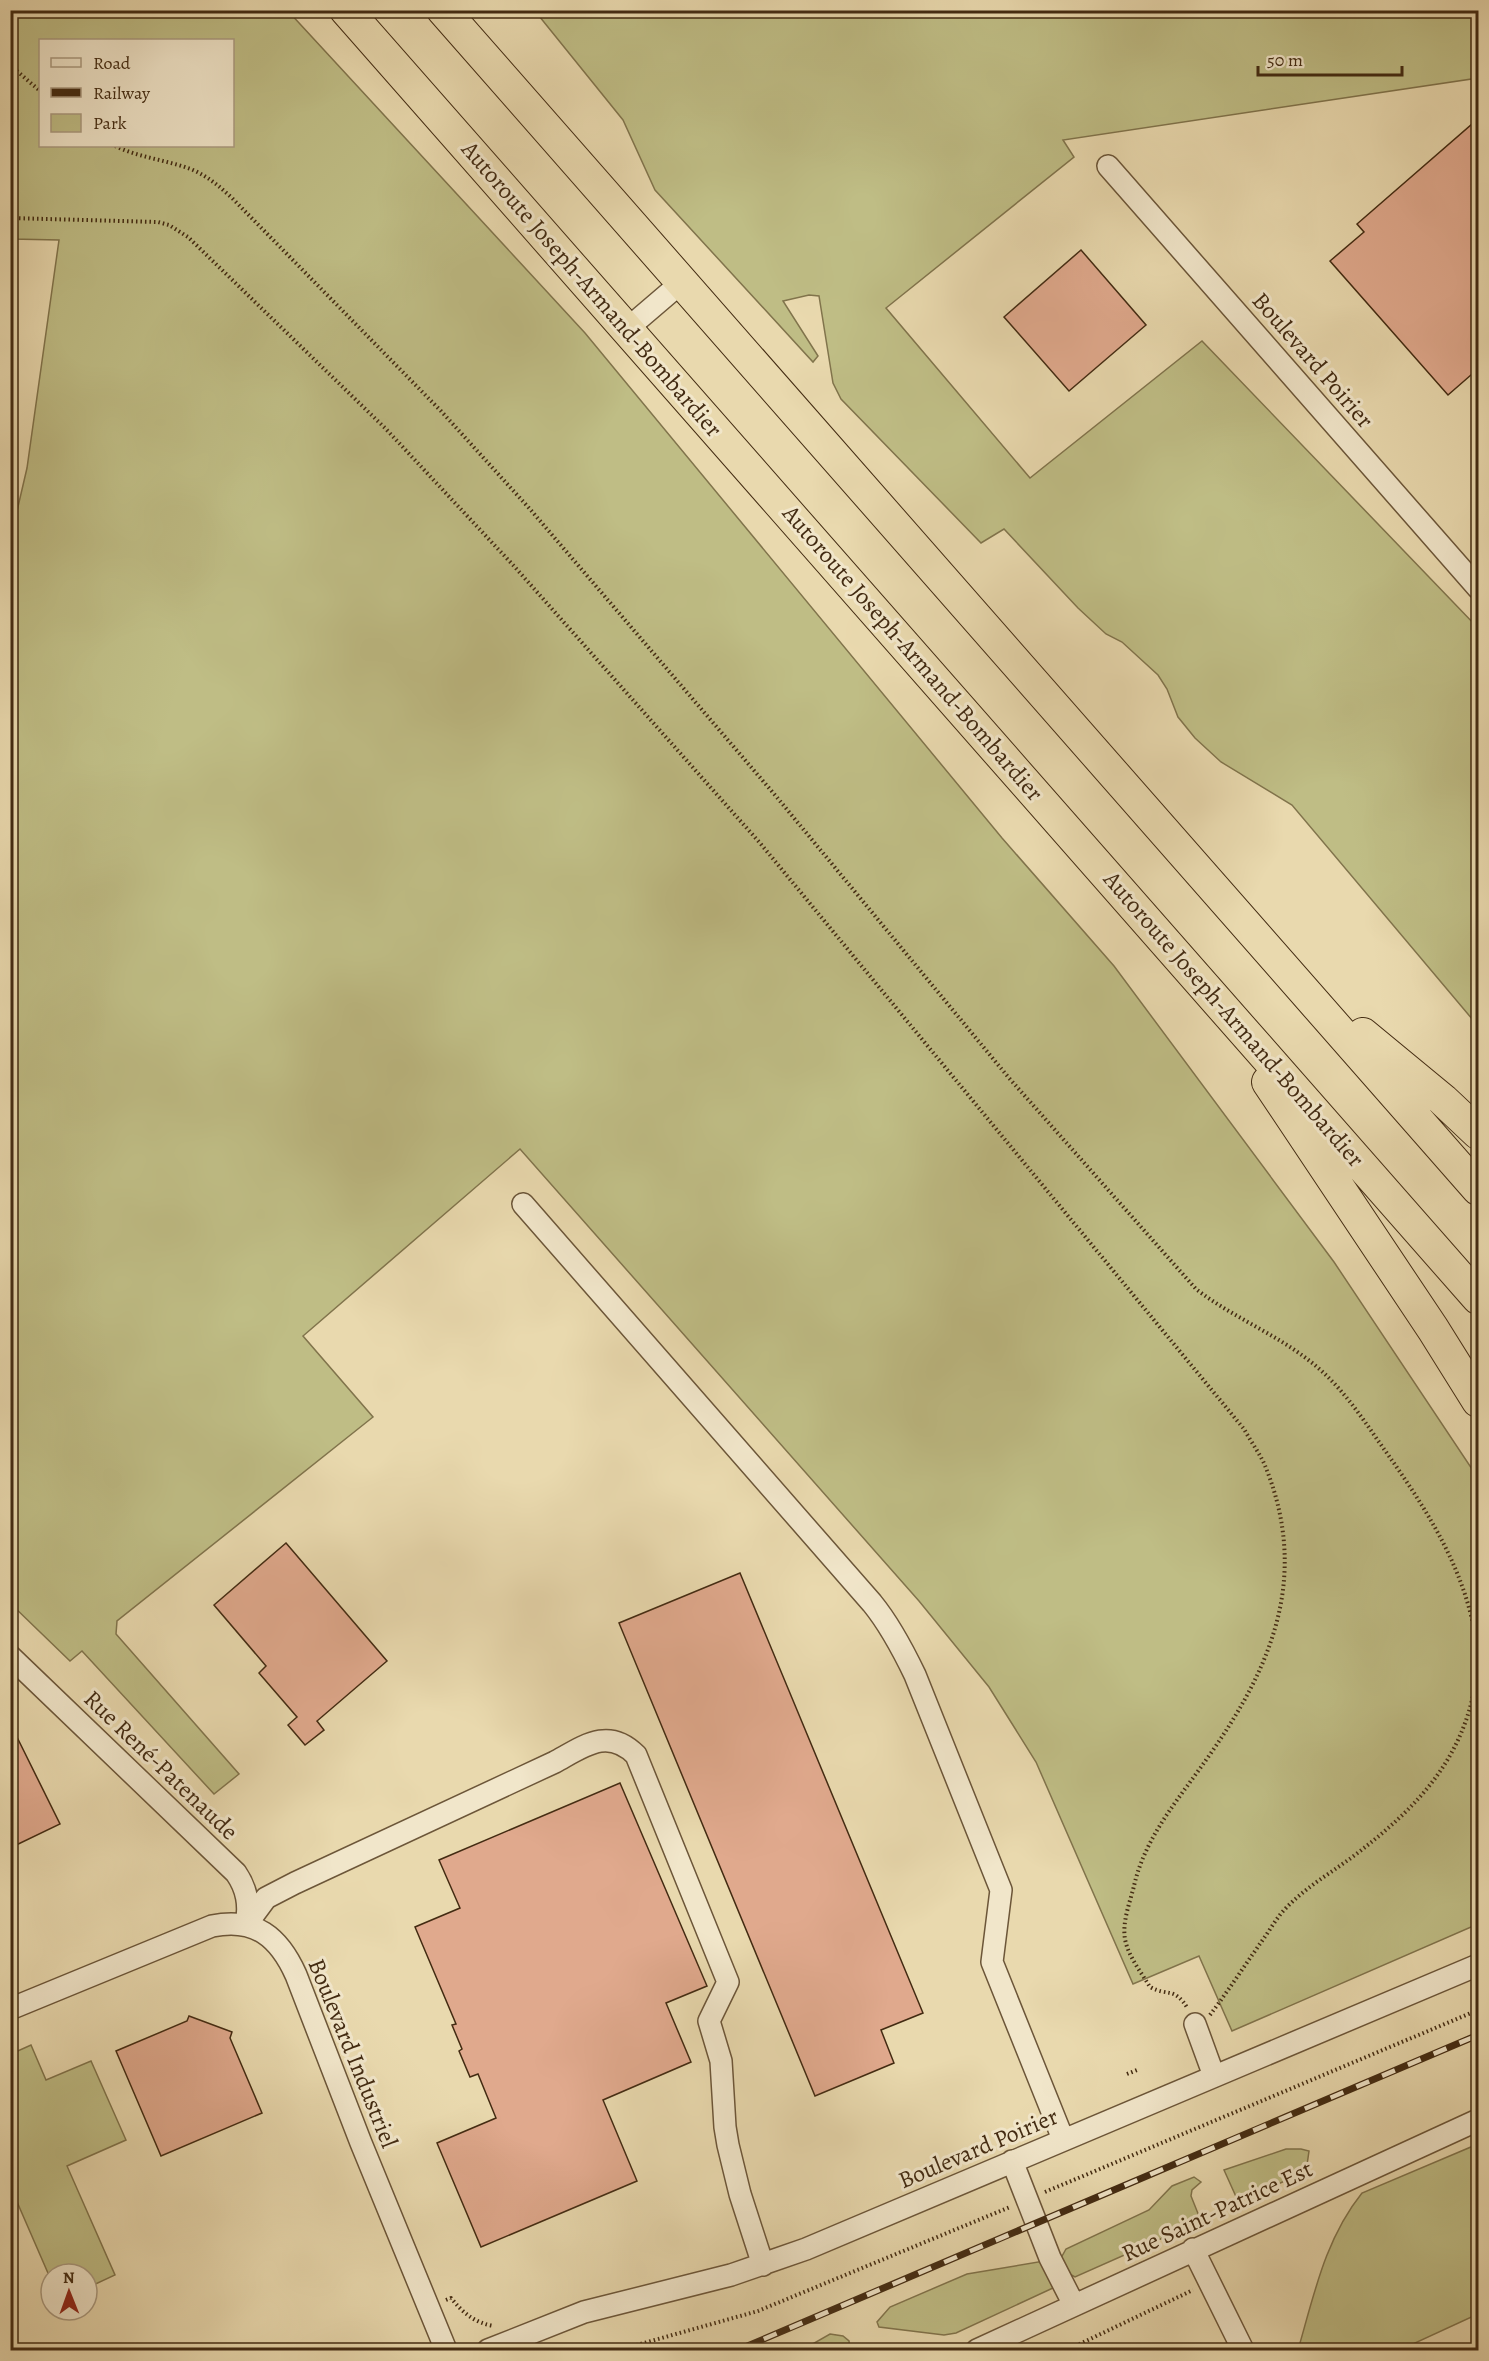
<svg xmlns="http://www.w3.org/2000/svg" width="1489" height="2361" viewBox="0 0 1489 2361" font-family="Alegreya,serif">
  <rect width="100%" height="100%" fill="#e9d9ae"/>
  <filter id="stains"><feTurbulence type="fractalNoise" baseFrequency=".00333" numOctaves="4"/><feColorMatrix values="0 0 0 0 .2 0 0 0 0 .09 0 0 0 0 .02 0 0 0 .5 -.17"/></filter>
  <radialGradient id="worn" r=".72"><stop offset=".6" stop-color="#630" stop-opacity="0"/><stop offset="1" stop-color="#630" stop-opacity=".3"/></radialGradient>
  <!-- green -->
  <path fill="#bfbd85" stroke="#81744c" stroke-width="1.5" fill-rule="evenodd" d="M11 10 288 11 585 333 1002 838 1114 966 1334 1262 1478 1478V1924L1232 2031 1199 1956 1133 1984 1036 1762 989 1687 919 1601 520 1149 303 1336 373 1417 117 1621 116 1634 239 1774 214 1794 82 1651 70 1661 11 1604 10 524 17 511 27 468 59 240 11 239ZM232 40V146H40V40Z
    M535 11H1478V78L1063 140 1074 157 886 308 1030 478 1202 341 1478 628V1026L1292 805 1221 762 1195 738 1178 717 1167 689 1158 675 1122 642 1106 634 1078 608 1004 529 981 543 841 399 833 383 819 296 809 295 783 301 818 356 813 362 655 190 623 120Z
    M31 2045 46 2080 91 2061 126 2140 67 2166 115 2275 87 2288V2274H51V2280L11 2188V2054Z
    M1478 2144V2314L1400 2350 1393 2346 1384 2350H1298C1314 2295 1325 2239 1362 2193Z
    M1286 2149H1301L1309 2151 1306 2172 1238 2201 1224 2170Z
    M1194 2177 1201 2182 1192 2190 1191 2196 1201 2221 1075 2277 1066 2272 1061 2258 1066 2249 1149 2210 1172 2186Z
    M1044 2261 1053 2279V2288L956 2333 944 2335 879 2327 877 2322 890 2307 967 2274Z
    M830 2334 843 2336 849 2341 850 2350H802Z"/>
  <!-- building -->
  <path fill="#e0a98d" stroke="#432b12" stroke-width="1.5" d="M1479 118V368L1448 395 1330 261 1364 232 1357 224Z
    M1081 250 1146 325 1069 391 1004 317Z
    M286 1543 387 1661 317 1721 324 1730 305 1745 288 1725 297 1717 259 1673 266 1666 214 1605Z
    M740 1573 923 2013 881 2030 894 2063 815 2096 619 1623Z
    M10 1723 60 1824 10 1848Z
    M620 1783 707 1986 666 2003 691 2062 603 2100 637 2181 481 2247 437 2143 496 2118 478 2074 470 2077 459 2051 462 2049 452 2025 456 2024 415 1927 460 1908 439 1860Z
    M189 2016 232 2032 230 2038 262 2113 161 2156 116 2051 187 2021Z"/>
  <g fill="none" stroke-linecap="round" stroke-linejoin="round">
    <!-- minor casing -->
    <g stroke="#6c5639" stroke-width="24">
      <path id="minor" d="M1108 166 1478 588
        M627 329 682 282
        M523 1204 872 1603C890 1625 903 1650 915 1675L1001 1890 992 1962 1063 2139
        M10 1656 236 1873C247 1889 250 1905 246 1925
        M246 1925 266 1898 295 1883 555 1762C584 1746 608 1727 636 1755L728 1982 709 2021 721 2061 725 2127 728 2145 740 2194 763 2265
        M10 2009 212 1926C255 1917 279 1937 296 1975L361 2143 446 2350
        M1195 2024 1214 2076
        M1012 2161 1050 2258 1074 2305
        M1193 2249 1243 2350
        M488 2350 584 2312 731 2275 806 2249 1478 1965
        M977 2350 1478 2120"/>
    </g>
    <!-- highway casing -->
    <g stroke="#432b12" stroke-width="34">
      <path id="highway" d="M346 10 1478 1298
        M443 10 1478 1189
        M1363 1034 1443 1100 1478 1133
        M1268 1082 1433 1329 1478 1401"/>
    </g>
    <!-- path -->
    <path stroke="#432b12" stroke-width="4" stroke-dasharray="1.5 3" stroke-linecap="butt" d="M10 65 40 91
      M115 146C140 158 168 160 193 170 209 177 220 187 232 198L441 411 529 508 775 795 1009 1078 1196 1289C1232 1317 1276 1334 1311 1362 1339 1384 1359 1413 1379 1442 1426 1508 1474 1579 1478 1663
      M10 218 158 222 169 225 188 237 385 428 513 565 760 843 1244 1429C1251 1442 1261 1455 1266 1468 1310 1579 1271 1669 1206 1760 1178 1800 1145 1837 1134 1886 1130 1902 1122 1922 1125 1939 1128 1956 1141 1972 1150 1987 1168 1997 1174 1986 1188 2009
      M1210 2015C1228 1991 1245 1965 1262 1941 1270 1930 1277 1917 1286 1908 1305 1888 1329 1874 1351 1858 1420 1806 1470 1754 1478 1663
      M1127 2074 1137 2070
      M1045 2192 1478 2010
      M446 2300 451 2298C463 2313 475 2323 494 2326
      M619 2350 758 2311 1010 2207
      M1067 2350 1193 2290"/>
    <!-- minor -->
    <use href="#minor" stroke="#f1e6ca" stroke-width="21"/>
    <!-- highway -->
    <use href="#highway" stroke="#e9d9ae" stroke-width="32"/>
    <!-- rail casing -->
    <g stroke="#432b12" stroke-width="7">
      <path id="rail" d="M738 2350 1478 2035"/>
    </g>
    <!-- rail -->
    <use href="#rail" stroke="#f1e6ca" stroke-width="4.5" stroke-dasharray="14" stroke-linecap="butt"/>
  </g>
  <g text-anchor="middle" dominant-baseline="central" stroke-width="6" stroke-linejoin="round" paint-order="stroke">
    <!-- street labels -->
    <g font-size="24" fill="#432b12" stroke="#f1e6ca">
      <text transform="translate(592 289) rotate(49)">Autoroute Joseph-Armand-Bombardier</text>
      <text transform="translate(1313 360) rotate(49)">Boulevard Poirier</text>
      <text transform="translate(913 653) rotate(49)">Autoroute Joseph-Armand-Bombardier</text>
      <text transform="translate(1234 1019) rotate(49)">Autoroute Joseph-Armand-Bombardier</text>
      <text transform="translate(161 1765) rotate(44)">Rue René-Patenaude</text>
      <text transform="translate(353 2053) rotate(68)">Boulevard Industriel</text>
      <text transform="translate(978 2148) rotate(-23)">Boulevard Poirier</text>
      <text transform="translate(1217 2211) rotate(-25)">Rue Saint-Patrice Est</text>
    </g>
  </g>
  <!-- margin -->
  <rect width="1489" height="2361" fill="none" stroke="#e9d9ae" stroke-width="36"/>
  <rect x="12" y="12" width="1465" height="2337" fill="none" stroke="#432b12" stroke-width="3"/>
  <rect x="18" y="18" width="1453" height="2325" fill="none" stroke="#432b12" stroke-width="1.5"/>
  <!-- legend -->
  <rect x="39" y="39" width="195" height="108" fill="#f1e6ca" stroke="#ab9b80" stroke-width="1.5"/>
  <rect x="51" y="58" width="30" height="9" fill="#f1e6ca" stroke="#ab9b80" stroke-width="1.5"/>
  <text x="93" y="69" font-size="18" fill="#432b12">Road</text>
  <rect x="51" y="88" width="30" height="9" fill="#432b12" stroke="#ab9b80" stroke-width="1.5"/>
  <text x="93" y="99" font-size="18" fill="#432b12">Railway</text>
  <rect x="51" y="114" width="30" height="18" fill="#bfbd85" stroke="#ab9b80" stroke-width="1.5"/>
  <text x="93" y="129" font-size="18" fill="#432b12">Park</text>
  <!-- north arrow -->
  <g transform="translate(69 2292) rotate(359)"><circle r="28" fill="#f1e6ca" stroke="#ab9b80" stroke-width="1.5"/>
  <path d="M0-4.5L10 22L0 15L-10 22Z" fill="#8f2418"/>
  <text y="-9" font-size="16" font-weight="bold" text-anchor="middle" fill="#432b12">N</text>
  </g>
  <!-- scale -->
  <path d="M1258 66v9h144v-9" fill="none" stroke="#432b12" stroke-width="3"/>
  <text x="1267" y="66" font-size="18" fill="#432b12" stroke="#f1e6ca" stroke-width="4.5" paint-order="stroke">50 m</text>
  <rect width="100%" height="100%" filter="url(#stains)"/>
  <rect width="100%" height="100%" fill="url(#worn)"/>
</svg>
